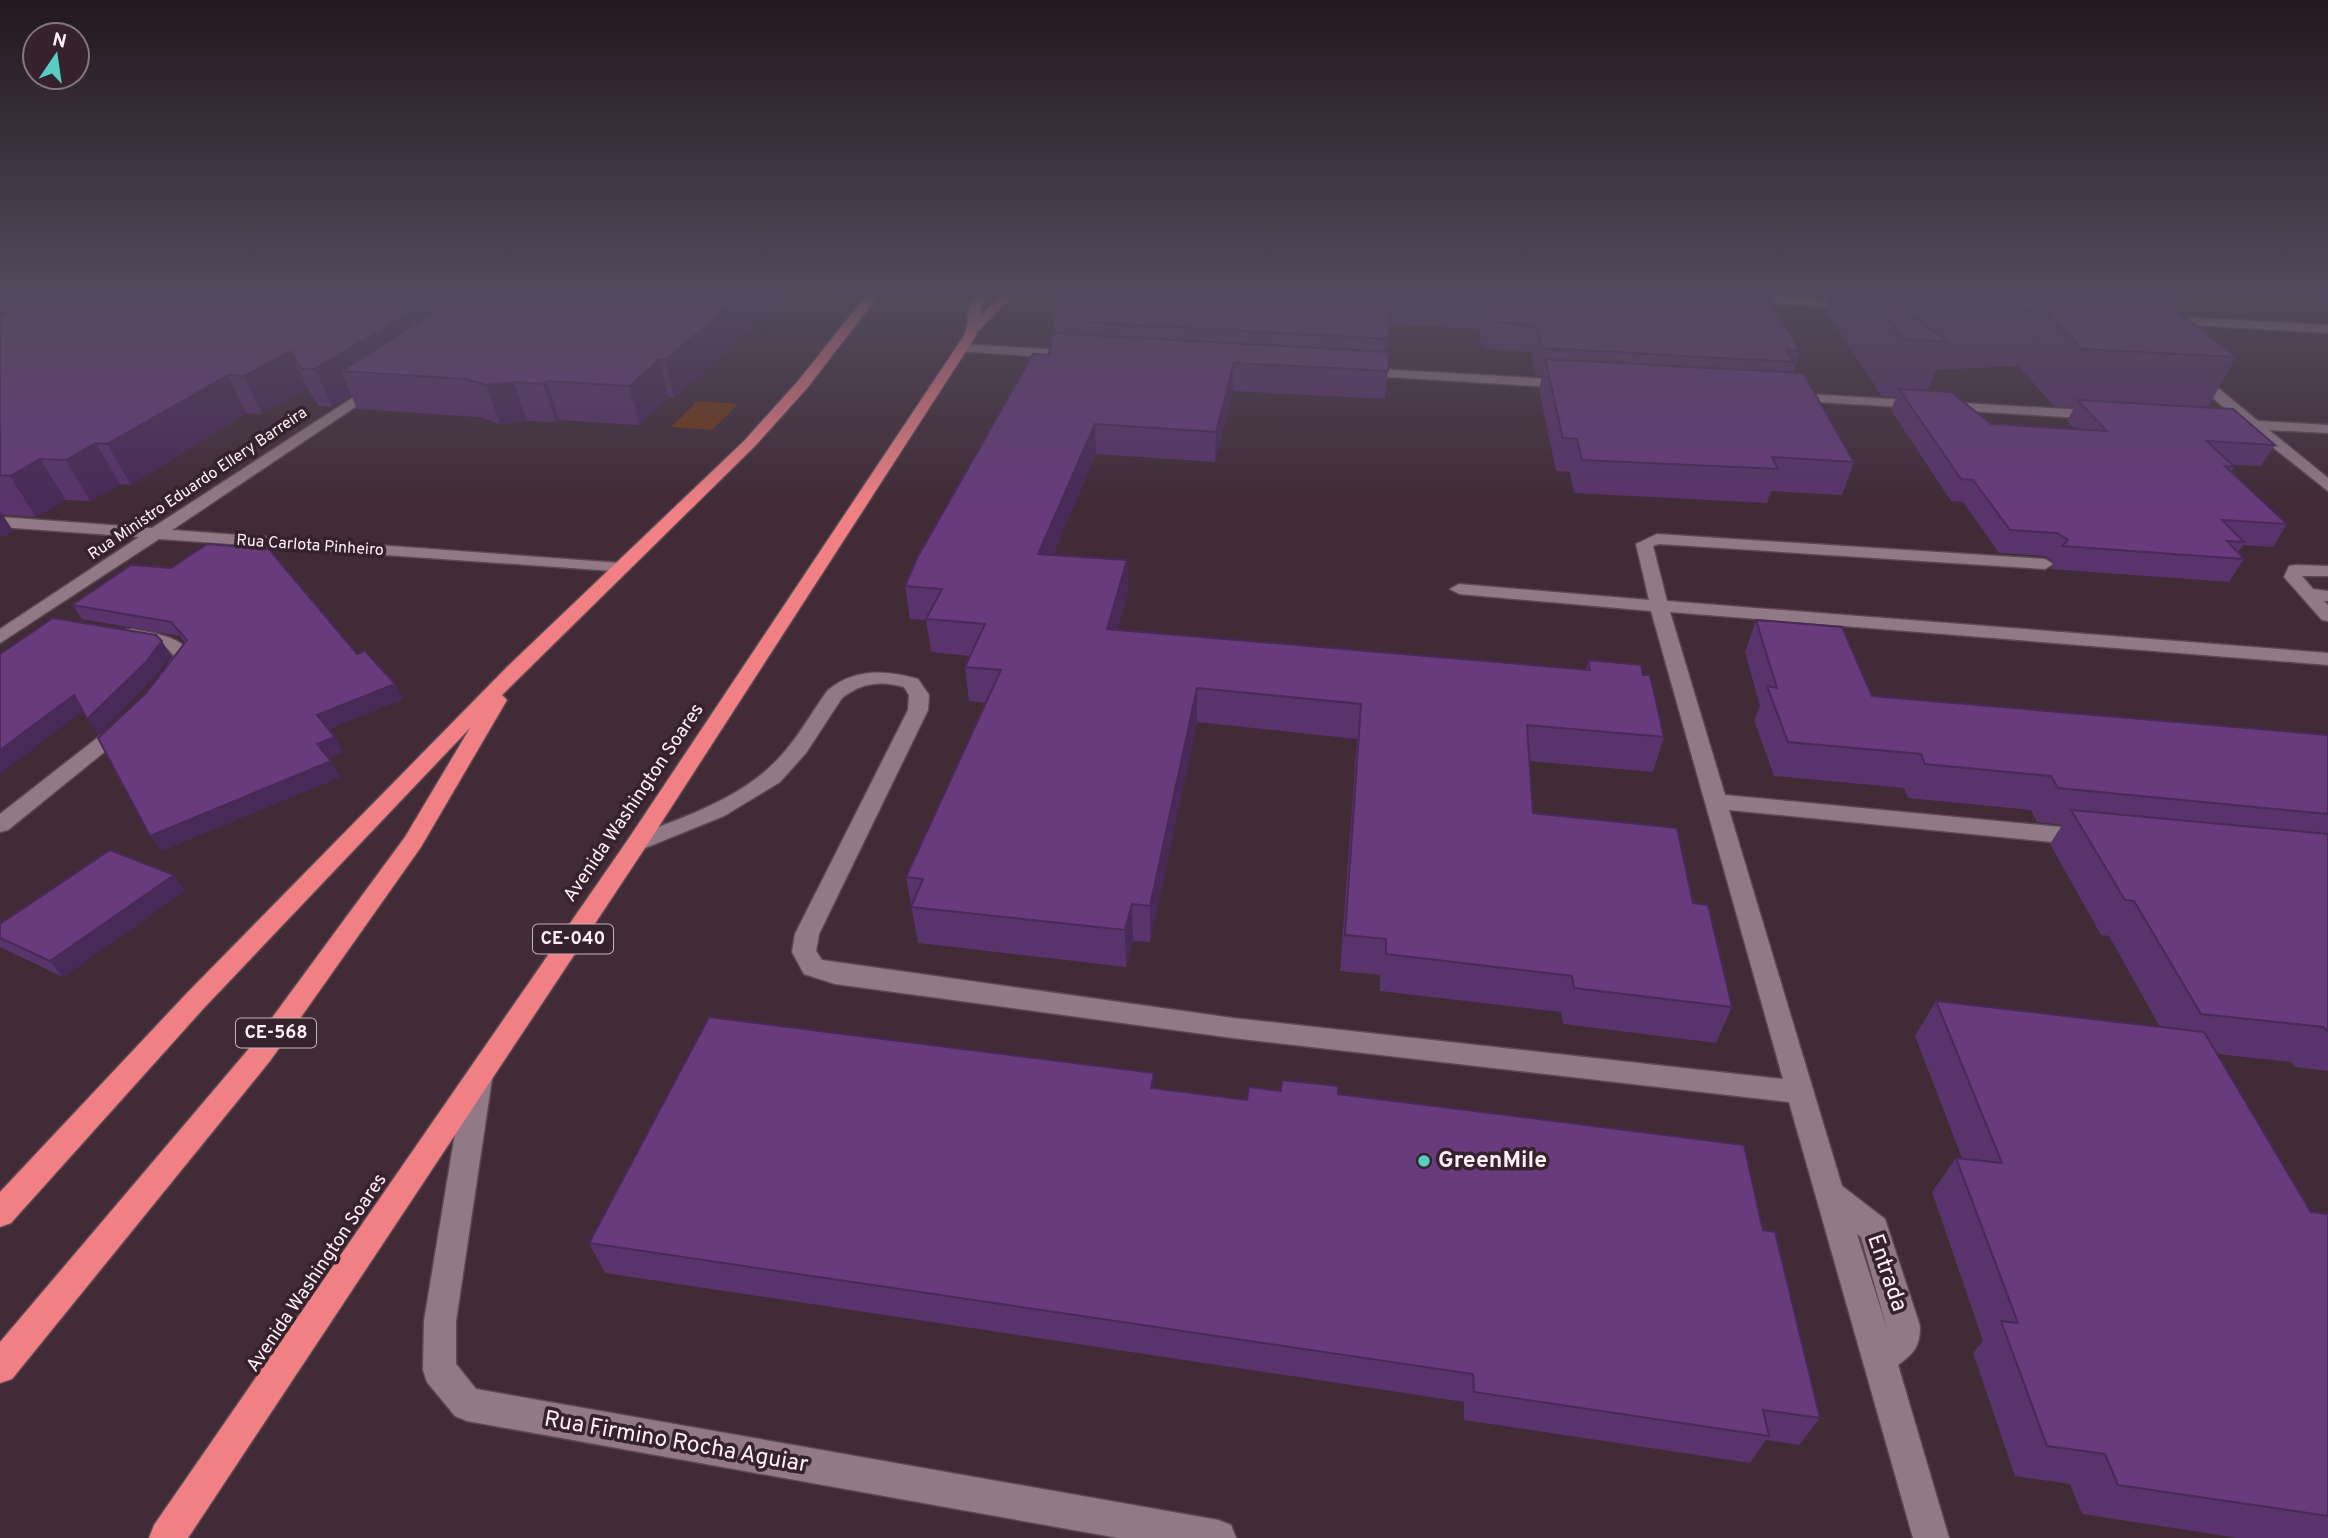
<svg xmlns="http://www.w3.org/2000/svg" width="2328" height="1538" viewBox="0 0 2328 1538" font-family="Overpass,sans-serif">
  <rect width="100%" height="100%" fill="#402b36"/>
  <!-- green -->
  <path fill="#723811" d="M738 291H830L816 304 728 299Z
    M698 401 738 404 712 430 671 427Z"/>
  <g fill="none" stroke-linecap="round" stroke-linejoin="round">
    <!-- minor casing -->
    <g stroke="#5a4952" stroke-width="3">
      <path id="minor" d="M1743 295 1854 301 1860 305 1854 309 1739 301 1737 299Z
        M2162 316 2328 325V333L2158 323V317Z
        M962 344 1075 351 1081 355 1075 359 958 351 956 348Z
        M1362 368 1568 380 1575 384 1568 388 1357 375V369Z
        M2190 373H2200L2258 421 2328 425V433L2269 430 2328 478V491L2250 429 2217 426V420H2239L2190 379Z
        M377 382 382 383V389L172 530 621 563 630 568 627 572 159 539 0 643V629L139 537 0 527V517L152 528Z
        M1789 393 2099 411 2106 415 2099 419 1784 400V394Z
        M1657 534 2045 559 2053 564 2045 569 1659 544 1653 546 1667 601 2328 653V665L1670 612 1725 795 2082 829 2090 832 2093 837 2090 842 2082 845 1729 810 1842 1186 1885 1219 1920 1326C1920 1347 1914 1353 1898 1365L1949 1538H1913L1789 1102 1233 1038 835 984 804 974 792 952 795 934 908 710 909 695 904 687C880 680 861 683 842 698L806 753 780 782 724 816 645 848H629L626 843 629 838C679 819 739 800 777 760 797 740 811 713 828 690 856 668 885 670 918 679L929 695 928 710 819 934 816 951 822 960 1233 1018 1783 1079 1651 611 1459 594 1450 589 1459 584 1649 600 1636 544ZM1857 1234 1861 1237 1888 1332Z
        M2295 565 2328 566V576H2302L2313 589 2328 591V601H2324L2328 605V621L2322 620 2284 577 2289 566Z
        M132 629C156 634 178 635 193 655L180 678H166L163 674 174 656 166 647 126 638 123 634 126 630Z
        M122 722 132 728 129 732 8 830 0 832V814L115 724Z
        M478 1068 488 1071 492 1079 456 1321V1364L476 1389 1218 1520 1231 1525 1236 1538H1118L467 1421 455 1416 427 1382 423 1370 424 1321 464 1079 468 1071Z"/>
    </g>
    <!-- major casing -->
    <g stroke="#5a4952" stroke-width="3">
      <path id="major" d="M973 291H985L980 317 1006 291H1018L971 338 965 334Z"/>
    </g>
    <!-- highway casing -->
    <g stroke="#5a4952" stroke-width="3">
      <path id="highway" d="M870 291H882L808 387 755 446 502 695 507 700 421 847 270 1061 12 1379 0 1383V1342L252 1045 405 837 470 728 204 1008 11 1223 0 1227V1192L186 994 507 667 745 440 798 381Z
        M967 331 977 334 645 848 188 1538H149L154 1525 629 838Z"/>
    </g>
    <!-- minor -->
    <use href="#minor" fill="#927986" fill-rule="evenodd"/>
    <!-- major -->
    <use href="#major" fill="#ca7d85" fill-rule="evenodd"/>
    <!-- highway -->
    <use href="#highway" fill="#f08084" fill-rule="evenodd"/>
  </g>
  <!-- wall -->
  <path fill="#59336b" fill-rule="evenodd" d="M0 291H793L674 398 669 397 639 425 559 420 556 422 527 421 500 424 480 417 357 409 351 395 332 407 319 406 307 388 262 414 246 413 131 485 120 484 90 501 66 500 36 517 3 515 13 531 0 538Z
    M1062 291H1780L1773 295H1766L1800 351 1793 373 1854 462 1842 495 1771 491 1767 503 1574 493 1570 472 1556 471 1539 389 1542 376H1536L1531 352 1488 349 1481 346 1479 329 1389 324 1387 352 1388 371 1385 399 1233 391 1215 462 1096 454 1053 555 1127 560 1128 593 1117 630 1586 670 1588 660 1643 675 1664 737 1653 772 1529 761 1533 813 1693 903 1732 1007 1716 1043 1563 1024 1561 1012 1380 991V975L1340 971 1357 739 1197 722 1150 942 1133 941 1126 967 918 943 906 877 986 703 969 701 965 667 970 656 931 652 926 620 910 619 905 586 1049 355 1054 333 1053 320Z
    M1812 291H2151L2236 357 2208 407 2275 445 2261 466 2233 465 2235 467 2231 472 2287 524 2273 547 2243 545 2238 552 2244 559 2229 582 2050 569 2054 562 2045 556 1999 553 1963 502 1951 501 1891 410 1896 397 1882 396 1825 310 1829 298 1817 297ZM2018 366 2054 406 2074 408 2067 421 2075 429 1991 424 1928 391 1936 370Z
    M72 605 357 654 395 684 403 699 329 729 335 737 343 752 328 758 340 777 161 851 146 693 185 643 180 636 82 619Z
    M1756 620 1872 696 2328 735V1071L2295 1067 2291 1062 2217 1054 2311 1212 2328 1214V1538H2238L2082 1514 2070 1484 2015 1476 1973 1353 1983 1341 1932 1192 1956 1158H1962L1915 1036 1936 1001 2160 1027 2109 936 2101 935 2050 844 2062 825 2037 822 2031 810 1908 798 1904 788 1774 776 1754 720 1760 706 1745 652Z
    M174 875 185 891 63 977 0 947V924Z
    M1154 1089 1247 1100 1281 1091 1338 1094 1763 1230 1820 1418 1799 1445 1766 1440 1750 1463 1464 1420V1402L605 1273 589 1243Z"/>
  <!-- shaded-wall -->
  <path fill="#482957" d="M28 291H70L0 347V302Z
    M445 291H510L341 371 351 395 332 407 315 369Z
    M747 291H793L674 398 665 360Z
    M291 351 307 388 262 414 244 376Z
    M659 360 669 397 639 425 629 386Z
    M1234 363 1233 391 1215 462 1216 432Z
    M228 375 246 413 131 485 107 444Z
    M547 381 559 420 556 422 543 384Z
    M514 382 527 421 500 424 486 385Z
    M1095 424 1096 454 1040 586 1038 554Z
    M96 443 120 484 90 501 66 460Z
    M40 459 66 500 36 517 10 476Z
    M0 511 13 531 0 538Z
    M1127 560 1128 593 1108 662 1107 629Z
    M162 641 171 656 154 678 98 735 87 719Z
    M395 684 403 699 326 730 317 715Z
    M1197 688V722L1150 942V906Z
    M74 695 84 710 0 774V750Z
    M335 737 343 752 325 759 317 744Z
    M331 761 340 777 161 851 150 836Z
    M174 875 185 891 63 977 50 961Z
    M1132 904 1133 941 1126 967 1125 930Z
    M1154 1073V1104L1151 1088Z"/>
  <!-- building -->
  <path fill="#673b7c" stroke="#482957" stroke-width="2" d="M0 291H28L0 302Z
    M58 291H445L315 369H302L291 351 244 376 228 375 107 444 96 443 66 460 40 459 10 476 0 475V316Z
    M467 291H747L665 360H659L629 386 547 381 543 384 514 382 486 385 466 379 341 371Z
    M1062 291H1764L1800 351 1787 350 1794 362 1542 348 1536 325 1492 322 1486 320 1483 303 1389 298V339L1053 320 1056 302Z
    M1867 291H2151L2236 357 2082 349 2043 310 1914 317 1948 342 1903 339Z
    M1052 333 1389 352 1388 371 1234 363 1216 432 1095 424 1038 554 1127 560 1107 629 1590 670 1588 660 1641 665 1643 675H1650L1664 737 1527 725 1533 813 1677 828 1693 903 1708 905 1732 1007 1574 988 1572 976 1386 954V939L1345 935 1361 704 1197 688 1150 906 1132 904 1125 930 911 907 923 879 906 877 1001 670 965 667 985 624 926 619 942 589 905 586 917 558 1033 354 1049 355Z
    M1545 359 1803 373 1854 462 1772 457 1778 469 1582 460 1577 439 1563 438Z
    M1899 389 1951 392 1991 424 2107 431 2077 400 2233 409 2275 445 2206 441 2235 467 2225 466 2287 524 2222 520 2244 542 2227 541 2244 559 2062 546 2068 540 2057 533 2010 530 1973 480 1961 479Z
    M207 544 269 549 357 654 365 651 395 684 317 715 335 737 317 744 331 761 150 836 98 738 146 693 187 640 171 622 72 605 131 565 171 568Z
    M53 618 156 635 162 641 145 663 87 719 74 695 0 750V654Z
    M1756 620 1842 627 1872 696 2328 735V814L2058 788 2051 776 1925 764 1921 754 1788 742 1767 686 1777 688Z
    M2071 810 2328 834V1032L2323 1027 2201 1014 2134 901 2125 900Z
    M110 850 174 875 50 961 0 938V924Z
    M1936 1001 2204 1032 2311 1212 2328 1214V1516L2118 1485 2105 1454 2047 1446 2001 1321 2018 1323 1956 1158 2002 1163Z
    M709 1017 1154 1073 1151 1088 1247 1100 1249 1087 1281 1091 1282 1080 1338 1086V1094L1744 1145 1763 1230 1775 1232 1820 1418 1763 1410 1769 1436 1474 1392 1473 1374 589 1243Z"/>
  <!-- sky -->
  <linearGradient id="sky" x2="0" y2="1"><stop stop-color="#23181e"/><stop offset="0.58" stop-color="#534a5d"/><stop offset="1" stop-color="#534a5d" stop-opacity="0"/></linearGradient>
  <rect width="2328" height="506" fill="url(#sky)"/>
  <!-- markers -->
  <circle fill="#57cec2" stroke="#36222c" stroke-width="2.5" cx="1424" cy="1161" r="7"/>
  <g text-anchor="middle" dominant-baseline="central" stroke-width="7" stroke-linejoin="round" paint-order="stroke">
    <!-- far-street labels -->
    <g font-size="16" fill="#fff1f7" stroke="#36222c">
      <text transform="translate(198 484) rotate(-34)">Rua Ministro Eduardo Ellery Barreira</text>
      <text transform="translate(310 546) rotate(4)">Rua Carlota Pinheiro</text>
    </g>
    <!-- shield labels -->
    <g fill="#36222c" stroke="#c3b3ba" stroke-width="2">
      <rect x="533" y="924.5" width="80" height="29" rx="5"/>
      <rect x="236" y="1018.5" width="80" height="29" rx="5"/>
    </g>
    <g font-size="18" font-weight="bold" fill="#fff1f7">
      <text x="573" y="939">CE-040</text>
      <text x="276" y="1033">CE-568</text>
    </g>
    <!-- street labels -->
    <g font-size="19" fill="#fff1f7" stroke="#36222c">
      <text transform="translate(634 803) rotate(-56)">Avenida Washington Soares</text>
      <text transform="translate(317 1273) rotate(-56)">Avenida Washington Soares</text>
    </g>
    <!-- near-poi labels -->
    <g font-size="23" font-weight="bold" fill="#fff1f7" stroke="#36222c" text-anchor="start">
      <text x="1438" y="1161">GreenMile</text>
    </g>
    <!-- near-street labels -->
    <g font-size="23" fill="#fff1f7" stroke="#36222c">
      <text transform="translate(1886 1273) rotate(71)">Entrada</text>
      <text transform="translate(676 1443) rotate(10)">Rua Firmino Rocha Aguiar</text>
    </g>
  </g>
  <!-- north arrow -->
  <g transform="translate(56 56) rotate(13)"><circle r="33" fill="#36222c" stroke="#86757d" stroke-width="2"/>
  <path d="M0-5L12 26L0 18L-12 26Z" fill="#57cec2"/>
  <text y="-10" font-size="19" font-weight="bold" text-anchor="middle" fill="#fff1f7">N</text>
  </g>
</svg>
